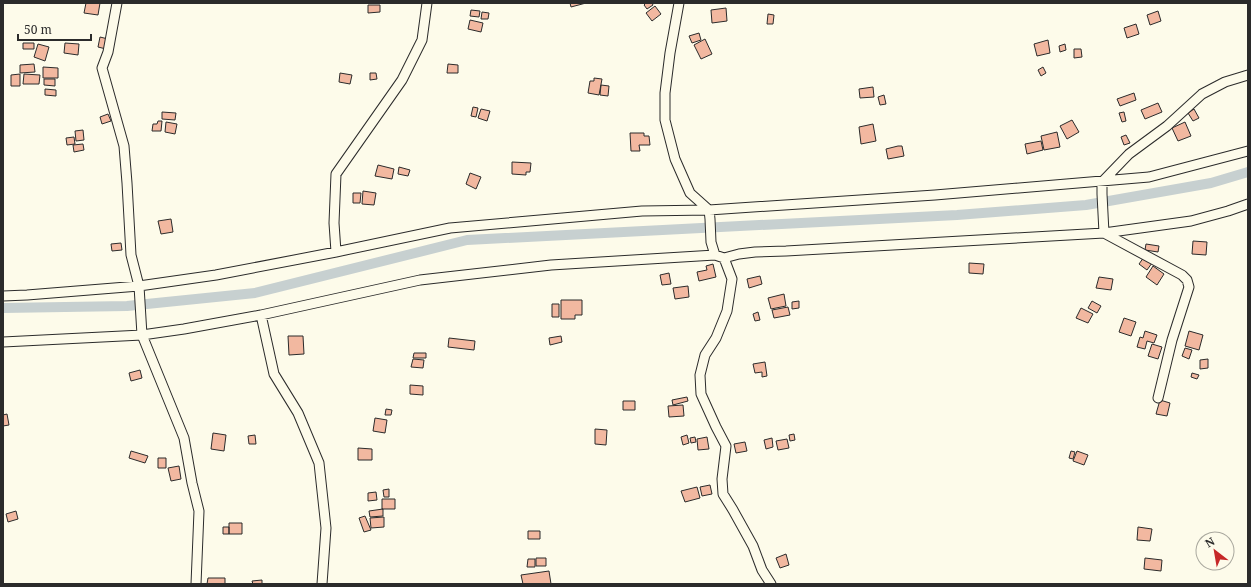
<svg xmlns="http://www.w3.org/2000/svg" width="1251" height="587" viewBox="0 0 1251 587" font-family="'Noto Serif',serif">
  <rect width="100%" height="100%" fill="#fdfbea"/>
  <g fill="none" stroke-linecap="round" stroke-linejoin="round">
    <!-- canal -->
    <path stroke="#c7d0d0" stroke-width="10" d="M3 308 127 306 255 293 467 240 957 215 1086 205 1211 183 1248 172"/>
  </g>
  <!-- building -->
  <path fill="#f2b8a0" stroke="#2b2b2b" d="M86 3H100L98 15 84 13Z
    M570 3H586L571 7Z
    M646 3H652L653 5 647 9 644 5Z
    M368 5H380V12L368 13Z
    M655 6 661 14 652 21 646 13Z
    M726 8 727 21 712 23 711 10Z
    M471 10 480 11 479 17 470 16Z
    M1158 11 1161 21 1150 25 1147 15Z
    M482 12 489 13 488 19H481Z
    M768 14 774 15 773 24H767Z
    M470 20 483 23 481 32 468 29Z
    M1136 24 1139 34 1127 38 1124 28Z
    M699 33 701 40 692 43 689 36Z
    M100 37 108 39 106 49 98 47Z
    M705 39 712 54 701 59 694 45Z
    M1048 40 1050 53 1037 56 1034 44Z
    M23 43H34V49H23Z
    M65 43 79 44 78 55 64 53Z
    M38 44 49 47 45 61 34 57Z
    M1065 44 1066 50 1060 52 1059 46Z
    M1074 49H1081L1082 57 1074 58Z
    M34 64 35 72 20 73V65Z
    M448 64 458 65V73H447Z
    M43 67 58 68V78H43Z
    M1043 67 1046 73 1041 76 1038 70Z
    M340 73 352 75 350 84 339 82Z
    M370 73H376L377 79 370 80Z
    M20 74V86H11V75Z
    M24 74 40 75 39 84H23Z
    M594 78 602 79 599 95 588 93 590 81H594Z
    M44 79H55V86L44 85Z
    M601 85 609 86 608 96 600 95Z
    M873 87 874 97 860 98 859 89Z
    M45 89 56 90V96L45 95Z
    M1134 93 1136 100 1120 106 1117 99Z
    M884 95 886 104 880 105 878 97Z
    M1158 103 1162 112 1145 119 1141 110Z
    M473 107 478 108 476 117 471 116Z
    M481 109 490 111 487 121 478 118Z
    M1194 109 1199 118 1193 121 1188 113Z
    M162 112 176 113 175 120 162 119Z
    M1124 112 1126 121 1122 122 1119 113Z
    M108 114 111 121 102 124 100 117Z
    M1072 120 1079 132 1067 139 1060 126Z
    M158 121H162L161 131H152L153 124H157Z
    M166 122 177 124 175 134 165 132Z
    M1185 122 1191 136 1178 141 1172 128Z
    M873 124 876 141 861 144 859 127Z
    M83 130 84 140 76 141 75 131Z
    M1057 132 1060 147 1044 150 1041 136Z
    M630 133H644V136H649L650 145H639L640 151H631Z
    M1126 135 1130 143 1124 145 1121 137Z
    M74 137 75 144 67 145 66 138Z
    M1041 141 1043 150 1027 154 1025 144Z
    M83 144 84 150 74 152 73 145Z
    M898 146H902L904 156 888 159 886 149Z
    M512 162 531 163 530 172H526V175L512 174Z
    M378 165 394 169 392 179 375 176Z
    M399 167 410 170 408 176 398 174Z
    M470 173 481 177 476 189 466 184Z
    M363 191 376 193 374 205 362 204Z
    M353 193H361L360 203H353Z
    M171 219 173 232 161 234 158 221Z
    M1193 241 1207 242 1206 255 1192 254Z
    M121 243 122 250 112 251 111 244Z
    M1146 244 1159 246 1158 252 1145 250Z
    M1144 257 1152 263 1147 270 1139 264Z
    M969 263 984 264 983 274 969 273Z
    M713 264 716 277 699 281 697 272 707 270 706 266Z
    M1153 266 1164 274 1157 285 1146 277Z
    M669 273 671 284 662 285 660 275Z
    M760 276 762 284 749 288 747 279Z
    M1099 277 1113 279 1111 290 1096 288Z
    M688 286 689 297 675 299 673 288Z
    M784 294 786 306 771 309 768 298Z
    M561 300H582V315H575V319H561Z
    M799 301V308L792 309V302Z
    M1092 301 1101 306 1097 313 1088 308Z
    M552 304H559V317H552Z
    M788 307 790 315 774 318 772 310Z
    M1081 308 1093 314 1088 323 1076 318Z
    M758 312 760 320 755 321 753 314Z
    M1124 318 1136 322 1131 336 1119 332Z
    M1145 331 1157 335 1154 343 1147 341 1145 349 1137 347 1140 337 1143 338Z
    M1189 331 1203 335 1199 350 1185 346Z
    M288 336H303L304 354 289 355Z
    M561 336 562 342 550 345 549 338Z
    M449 338 475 341 474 350 448 347Z
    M1152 344 1162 347 1158 359 1148 356Z
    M1185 348 1192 350 1189 359 1182 356Z
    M414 353H426V358H413Z
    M413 359 424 360 423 368 411 367Z
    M1208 359V368L1200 369V360Z
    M765 362 767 376 762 377V372L755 373 753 364Z
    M140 370 142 378 131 381 129 373Z
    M1192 373 1199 375 1197 379 1191 377Z
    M410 385 423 386V395L410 394Z
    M687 397 688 401 673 405 672 400Z
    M1160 400 1170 403 1167 416 1156 414Z
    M623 401H635V410H623Z
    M683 405 684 416 669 417 668 406Z
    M386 409 392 410 391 415H385Z
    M7 414 9 425 3 426V415Z
    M375 418 387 420 385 433 373 431Z
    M595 429 607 430 606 445 595 444Z
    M213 433 226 435 224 451 211 449Z
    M794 434 795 440 790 441 789 435Z
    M255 435 256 444H249L248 436Z
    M687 435 689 443 683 445 681 437Z
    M695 437 696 442 691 443 690 438Z
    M707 437 709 449 698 450 697 439Z
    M772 438 773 447 766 449 764 440Z
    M787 439 789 448 778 450 776 441Z
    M745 442 747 451 736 453 734 444Z
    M358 448 372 449V460H358Z
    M131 451 148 456 145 463 129 458Z
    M1071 451 1075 452 1073 459 1069 458Z
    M1077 451 1088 455 1084 465 1073 461Z
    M158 458H166V468H158Z
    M179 466 181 479 171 481 168 468Z
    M710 485 712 494 702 496 700 487Z
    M697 487 700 498 685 502 681 491Z
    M389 489V497H384L383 490Z
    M376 492 377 500 368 501V493Z
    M382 499H395V509H382Z
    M383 509V516L370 517 369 511Z
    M16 511 18 519 8 522 6 514Z
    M365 516 371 530 364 532 359 518Z
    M384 517V527L371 528 370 518Z
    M229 523H242V534H229Z
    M223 527H229V534H223Z
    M1138 527 1152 529 1150 541 1137 540Z
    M528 531H540V539H528Z
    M786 554 789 565 780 568 776 558Z
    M536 558H546V566H536Z
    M1145 558 1162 560 1161 571 1144 569Z
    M528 559H535V567H527Z
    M549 571 551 584H523L521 575Z
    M208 578H225V584H207Z
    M262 580V584H253L252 581Z"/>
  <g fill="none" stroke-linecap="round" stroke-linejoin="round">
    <!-- street casing -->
    <g stroke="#2b2b2b" stroke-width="11">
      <path id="street" d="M117 3 108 52 102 68 124 146 127 183 131 255 139 286 142 335 184 438 192 483 199 511 196 584
        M679 3 670 53 665 93V120L675 159 690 193 709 210 710 219 711 242 715 255
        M1104 233 1182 275 1187 280 1189 287 1172 340 1158 398
        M1104 233 1191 221 1228 211 1248 204
        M336 252 334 223 336 174 402 80 422 40 427 3
        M724 258 732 279 727 311 716 338 705 355 700 375 701 394 716 427 726 446 722 479 723 494 733 510 753 546 762 570 771 584
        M3 296 27 295 139 286 216 275 336 252 450 228 642 211 709 210 935 195 1149 177 1248 151
        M261 315 274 374 298 413 319 463 326 528 322 584
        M3 342 142 335 184 329 261 315 420 280 551 265 715 255 724 258 739 254 755 252 786 251 1104 233 1102 194V182L1129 154 1167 126 1202 94 1225 82 1248 75"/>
    </g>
    <!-- street -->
    <use href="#street" stroke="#fdfbea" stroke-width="9"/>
  </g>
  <!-- border -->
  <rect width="1251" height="587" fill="none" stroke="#2b2b2b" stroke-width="8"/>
  <!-- north arrow -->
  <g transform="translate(1215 551) rotate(329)"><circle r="19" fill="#fdfbea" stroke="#a9a89e"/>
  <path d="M0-3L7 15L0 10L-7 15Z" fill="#c62828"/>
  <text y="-6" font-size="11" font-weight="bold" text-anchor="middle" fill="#2b2b2b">N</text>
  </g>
  <!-- scale -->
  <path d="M18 34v6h73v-6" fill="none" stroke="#2b2b2b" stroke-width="2"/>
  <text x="24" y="34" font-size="12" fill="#2b2b2b" stroke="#fdfbea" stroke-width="3" paint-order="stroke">50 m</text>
</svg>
